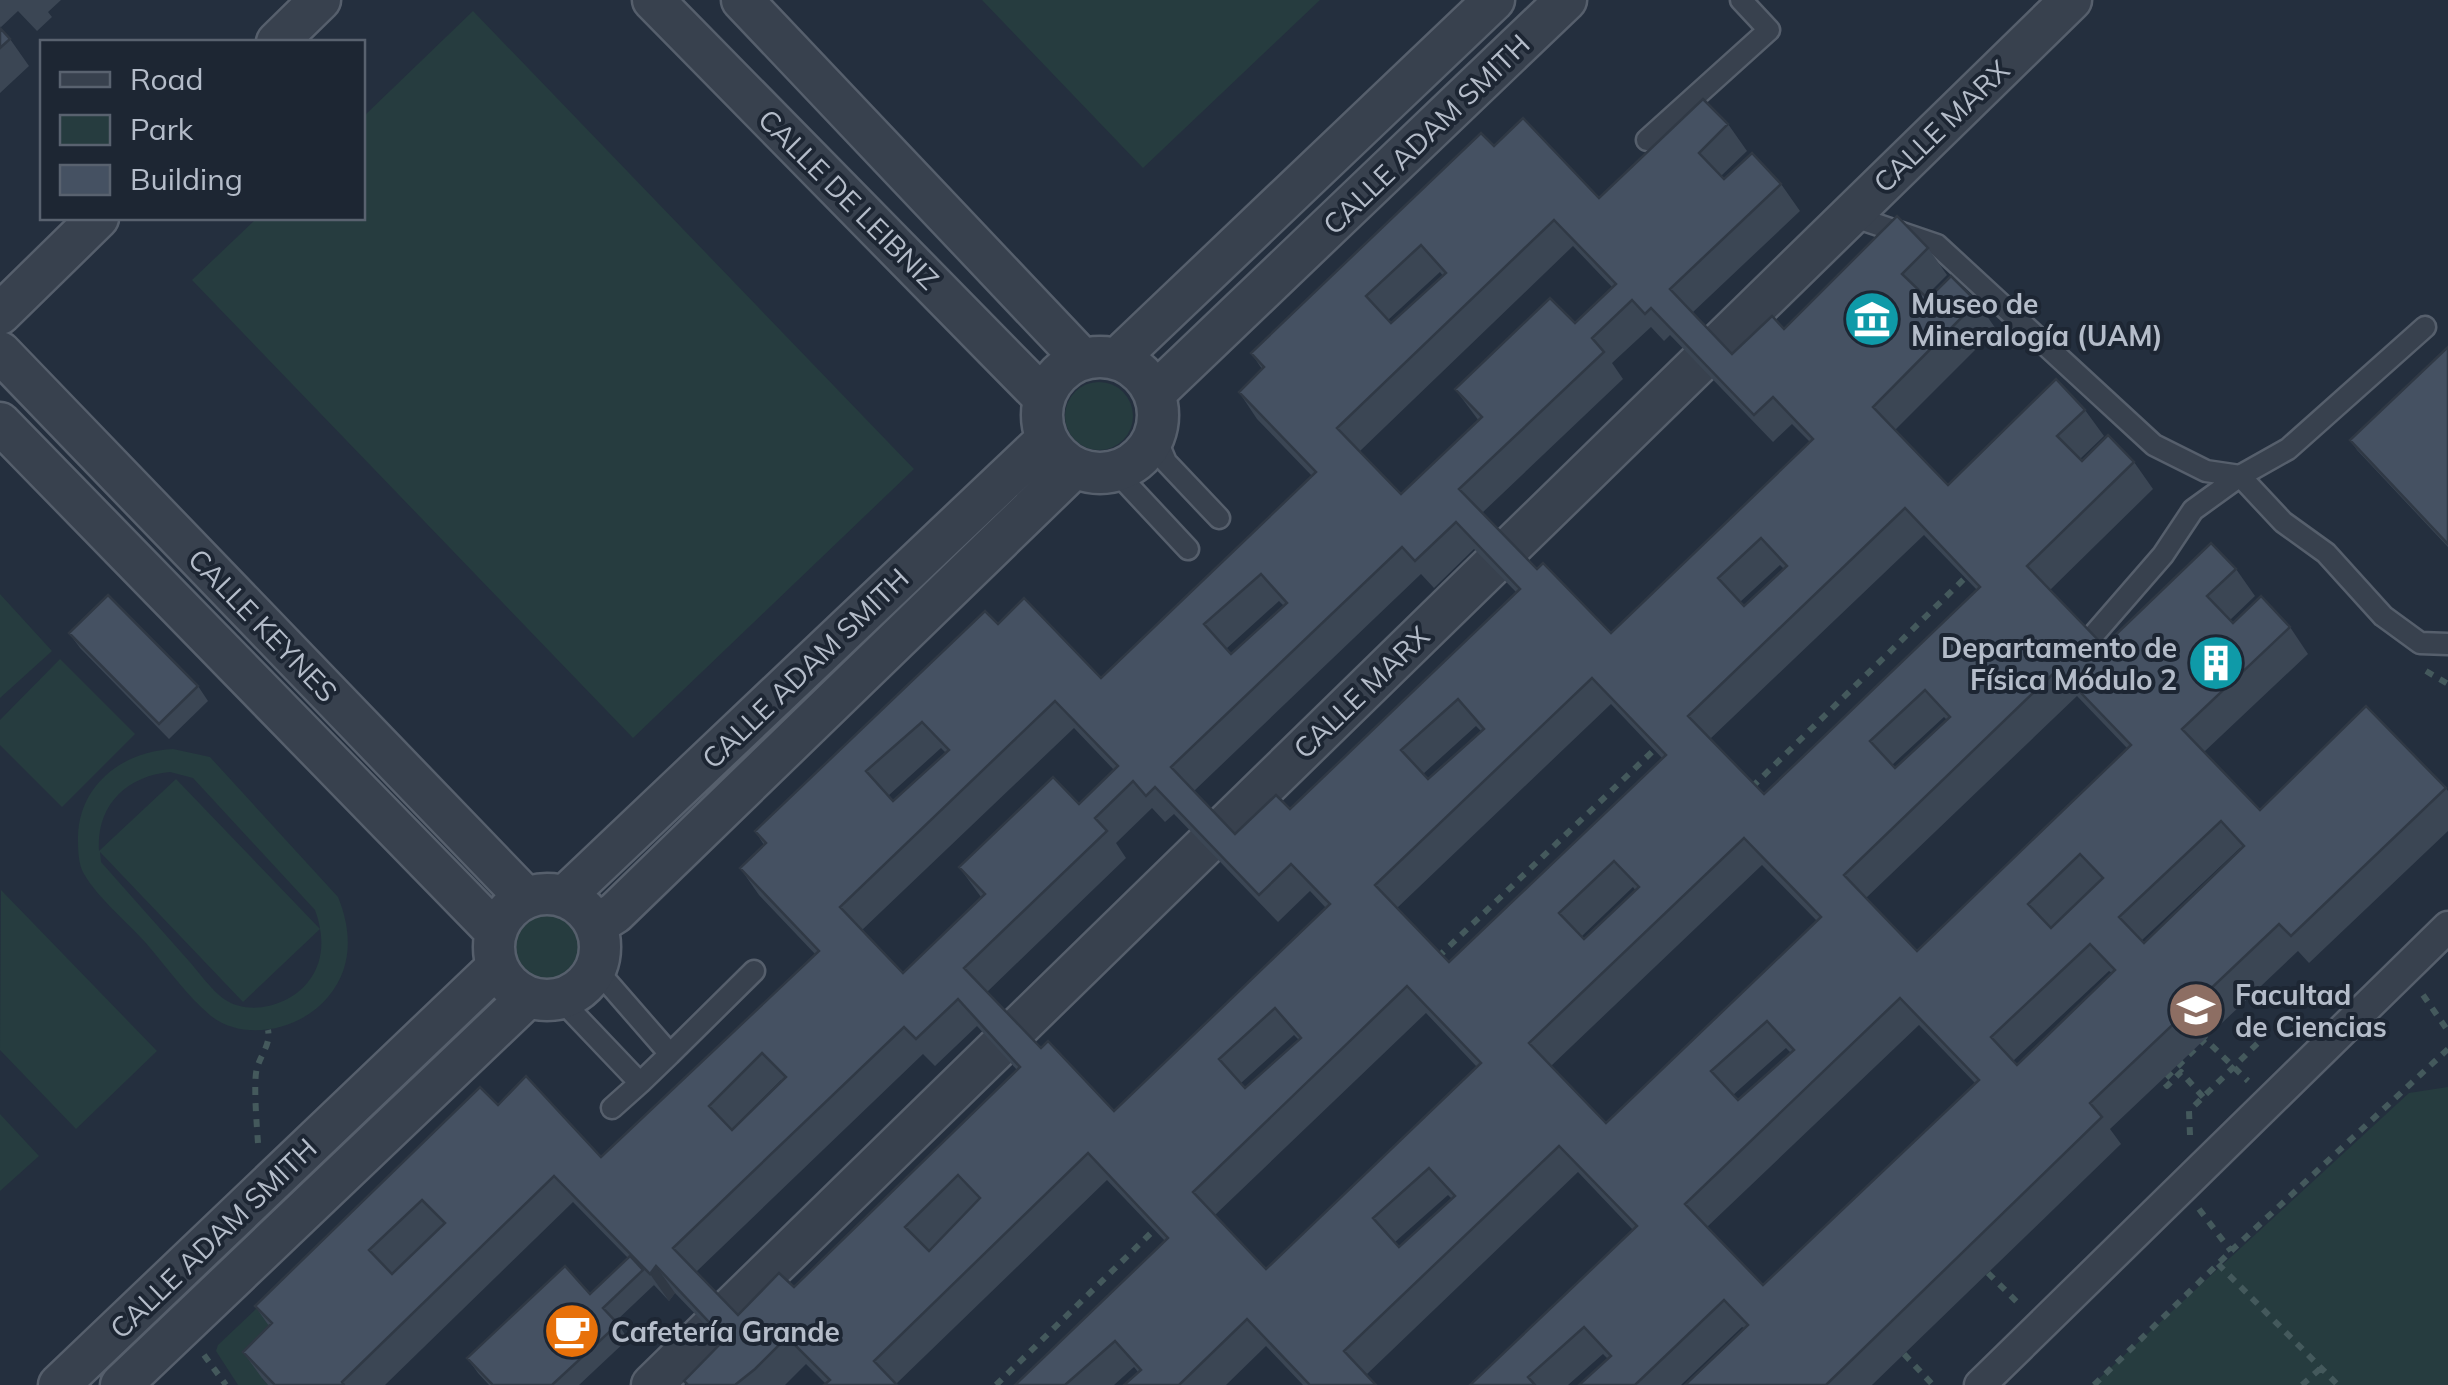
<svg xmlns="http://www.w3.org/2000/svg" width="2448" height="1385" viewBox="0 0 2448 1385" font-family="Mulish,sans-serif">
  <rect width="100%" height="100%" fill="#242f3e"/>
  <!-- green -->
  <path fill="#263c3f" fill-rule="evenodd" d="M982 0H1320L1143 168Z
    M473 11 914 469 633 738 192 280 257 218H362L363 117Z
    M1065 416a34 34 0 1 1 68 0a34 34 0 1 1-68 0Z
    M0 594 52 651 0 698Z
    M60 659 135 734 62 807 0 745V720Z
    M173 749 210 757 338 897C352 931 353 968 328 997 302 1029 246 1043 211 1016 187 996 166 966 145 942 127 922 97 897 84 874 78 864 78 849 78 837 79 784 124 751 173 749ZM170 772 193 778 315 910C324 934 325 961 308 982 290 1005 250 1017 224 999 211 990 199 972 188 960 159 927 130 895 101 862L100 852 243 1002 320 929 176 779 99 851C96 806 126 776 170 772Z
    M1 890 157 1051 76 1129 0 1050Z
    M512 949a34 34 0 1 1 68 0a34 34 0 1 1-68 0Z
    M2448 1087V1385H2092L2409 1093Z
    M0 1114 39 1156 0 1191Z
    M354 1216 262 1378 268 1385H238L216 1351 218 1345Z"/>
  <g fill="none" stroke-linecap="round" stroke-linejoin="round">
    <!-- service casing -->
    <g stroke="#565f6c" stroke-width="25">
      <path id="service" d="M1647 140 1769 30 1741 0
        M1849 215 1937 245 2154 445 2206 471 2240 476 2283 522 2326 553 2383 616 2420 643 2448 644
        M1155 436 1166 462 1219 518
        M1116 472 1188 549
        M2090 639 2163 555 2193 510 2240 476 2288 449 2425 327
        M560 999 640 1083 670 1054 596 969
        M670 1054 754 971
        M612 1108 640 1083"/>
    </g>
    <!-- pedestrian casing -->
    <g stroke="#565f6c" stroke-width="35">
      <path id="pedestrian" d="M1980 1385 2448 927"/>
    </g>
    <!-- minor casing -->
    <g stroke="#565f6c" stroke-width="45">
      <path id="minor" d="M653 0 1044 398
        M742 0 1082 359
        M277 42 320 0
        M0 314 98 218
        M0 352 526 898
        M1042 415a58 58 0 1 1 116 0a58 58 0 1 1-116 0Z
        M1117 359 1494 0
        M1156 392 1566 0
        M0 423 496 932
        M494 947a53 53 0 1 1 106 0a53 53 0 1 1-106 0Z
        M564 897 1047 439
        M596 925 615 913 1074 468
        M59 1385 497 967
        M121 1385 528 997
        M652 1385 2071 0"/>
    </g>
    <!-- path -->
    <path stroke="#44595c" stroke-width="6" stroke-dasharray="8 8" stroke-linecap="butt" d="M2426 671 2448 684
      M1752 787 1965 578
      M1438 957 1654 750
      M2423 995 2448 1031
      M2203 1097 2181 1072 2167 1086 2163 1081 2205 1039 2248 1081
      M2190 1135 2189 1111 2268 1033 2300 1027
      M258 1143C257 1128 253 1081 257 1068 261 1054 271 1044 268 1030
      M2199 1209 2231 1251
      M2218 1264 2338 1385
      M1988 1273 2021 1306
      M1904 1354 1933 1385
      M204 1355 226 1385
      M996 1385 1154 1230
      M2094 1385 2231 1251 2448 1049
      M2302 1385 2321 1368"/>
    <!-- service -->
    <use href="#service" stroke="#38414e" stroke-width="20"/>
    <!-- pedestrian -->
    <use href="#pedestrian" stroke="#38414e" stroke-width="30"/>
    <!-- minor -->
    <use href="#minor" stroke="#38414e" stroke-width="40"/>
  </g>
  <!-- wall -->
  <path fill="#3b4654" fill-rule="evenodd" d="M0 0H61L48 12 52 17 37 31 18 11 0 28 10 39 29 66 0 93Z
    M1728 124 1747 151 1721 176 1724 179 1781 184 1800 211 1692 313 1732 354 1784 329 1928 248 1947 275 1925 297 1928 299 1977 302 1996 329 1895 430 1948 485 2085 410 2104 436 2080 459 2082 461 2134 462 2153 489 2050 590 2104 646 2236 569 2255 596 2230 620 2233 623 2290 627 2308 654 2204 752 2260 810 2446 788 2448 791V831L2309 963 2298 951 2110 1129 2121 1144 1872 1385H1685L1744 1328 1742 1327 1681 1385H1579L1608 1359 1603 1354 1568 1385H1470L1633 1230 1578 1172 1366 1375 1376 1385H1303L1266 1346 1226 1385H1124L1138 1372 1134 1367 1114 1385H1015L1165 1241 1107 1180 896 1384H826L806 1364 785 1385H687L722 1342 675 1293 669 1301 653 1284 654 1285 616 1321 628 1339 579 1385H489L478 1373 467 1358 590 1294 628 1258 573 1202 385 1385H268L262 1378 243 1352 269 1326 255 1306 498 1105 601 1157 816 955 759 895 740 868 764 845 755 831 998 624 1101 678 1312 476 1257 419 1239 392 1262 369 1251 353 1494 146 1599 198ZM1573 246 1612 287 1575 323 1455 389 1479 421 1401 494 1360 451ZM1440 272 1443 276 1391 323 1388 320ZM1651 327 1664 341 1670 335 1773 442 1792 424 1810 442 1611 633 1537 569 1482 513 1623 379 1612 363ZM1924 535 1977 590 1764 794 1710 739ZM1474 549 1516 592 1290 809 1235 834 1194 791 1421 574 1434 588ZM1780 565 1784 569 1744 606 1740 602ZM1279 601 1284 606 1231 654 1226 649ZM2077 696 2127 748 1917 951 1866 898ZM1611 704 1662 758 1449 962 1397 908ZM1944 717 1947 720 1895 768 1892 765ZM1476 726 1481 731 1428 779 1423 774ZM1074 728 1114 770 1079 804 959 867 981 897 903 973 862 930ZM941 748 946 753 893 801 888 796ZM1152 808 1165 822 1174 814 1278 922 1310 891 1326 908 1114 1111 1041 1048 987 992 1126 858 1116 843ZM2240 848 2241 849 2144 943 2142 940ZM1762 865 1817 921 1606 1123 1551 1066ZM1633 887 1636 891 1584 939 1582 936ZM2109 971 2112 973 2017 1065 2013 1061ZM1426 1013 1477 1067 1266 1269 1215 1215ZM1919 1025 1975 1083 1763 1285 1707 1227ZM977 1026 1017 1070 794 1287 738 1315 696 1272 923 1054 935 1066ZM1294 1035 1299 1040 1245 1088 1241 1083ZM1786 1048 1791 1053 1738 1100 1733 1095ZM781 1080 782 1081 732 1130V1129ZM1448 1195 1452 1199 1399 1247 1395 1242Z
    M2448 347V547L2357 450 2350 440Z
    M69 633 198 686 208 701 169 739 80 648Z"/>
  <!-- shaded-wall -->
  <path fill="#303945" d="M656 1266 675 1293 669 1301 650 1274Z"/>
  <!-- building -->
  <path fill="#455162" stroke="#303945" stroke-width="2.5" fill-rule="evenodd" d="M0 28 10 39 0 48Z
    M1703 99 1728 124 1699 153 1724 179 1752 153 1781 184 1670 289 1732 354 1772 316 1784 329 1897 216 1928 248 1902 274 1928 299 1951 276 1977 302 1873 407 1948 485 2056 379 2085 410 2057 436 2082 461 2108 435 2134 462 2027 566 2104 646 2211 543 2236 569 2207 596 2233 623 2261 596 2290 627 2182 729 2260 810 2366 706 2446 788 2291 936 2279 924 2090 1103 2102 1117 1826 1385H1685L1748 1325 1724 1300 1635 1385H1579L1611 1356 1584 1327 1528 1377 1535 1385H1470L1637 1226 1559 1146 1344 1351 1376 1385H1310L1247 1319 1179 1385H1124L1141 1370 1115 1341 1065 1385H1015L1168 1238 1088 1153 874 1361 897 1385H824L830 1380 787 1337 755 1369 735 1385H688L684 1381 725 1339 656 1266 650 1274 554 1176 342 1382 344 1385H275L243 1352 272 1323 255 1306 480 1087 498 1105 526 1076 601 1157 819 951 740 868 766 843 755 831 985 611 998 624 1024 598 1101 678 1316 472 1239 392 1264 367 1251 353 1481 133 1494 146 1523 118 1599 198ZM1554 220 1616 284 1575 323 1550 298 1455 389 1482 417 1401 494 1337 428ZM1421 245 1446 273 1391 323 1366 296ZM1632 300 1645 314 1651 308 1754 415 1773 397 1813 439 1611 633 1543 563 1537 569 1459 489 1604 352 1592 338ZM1905 508 1980 587 1764 794 1688 716ZM1456 522 1520 589 1290 809 1276 795 1235 834 1171 767 1402 547 1415 561ZM1761 538 1787 566 1744 606 1718 578ZM1261 574 1287 603 1231 654 1204 624ZM2058 669 2131 745 1917 951 1844 875ZM1592 678 1666 755 1449 962 1375 885ZM1925 690 1950 717 1895 768 1870 741ZM1458 699 1484 729 1428 779 1401 750ZM1055 701 1118 766 1079 804 1053 777 959 867 985 894 903 973 840 907ZM922 722 949 750 893 801 866 771ZM1133 781 1146 796 1155 787 1259 895 1291 864 1330 904 1114 1111 1048 1041 1041 1048 964 968 1107 831 1095 818ZM2221 821 2244 846 2144 943 2119 917ZM1744 838 1821 917 1606 1123 1529 1043ZM2080 854 2103 878 2051 928 2028 904ZM1614 861 1639 887 1584 939 1559 913ZM2090 944 2115 970 2017 1065 1991 1037ZM1407 986 1481 1063 1266 1269 1193 1192ZM1900 998 1979 1080 1763 1285 1685 1204ZM958 999 1020 1067 794 1287 779 1273 738 1315 673 1248 904 1027 916 1039ZM1275 1008 1301 1038 1245 1088 1219 1059ZM1767 1021 1794 1050 1738 1100 1711 1071ZM762 1053 786 1077 732 1130 709 1106ZM1429 1168 1455 1196 1399 1247 1373 1218ZM958 1175 980 1198 929 1251 905 1227ZM422 1200 445 1223 392 1274 369 1250Z
    M2448 347V544L2350 440Z
    M108 595 198 686 159 724 69 633Z
    M630 1256 643 1270 603 1308 618 1324 552 1385H493L467 1358 565 1266 590 1294Z"/>
  <!-- icons -->
  <defs>
    <g id="museum-disc" transform="scale(2.875)"><circle r="9.5" fill="#0f9aa8" stroke="#1d2633"/><path d="M0-6L6-3V-2H-6V-3ZM-5-1h2V3h-2ZM-1-1h2V3h-2ZM3-1h2V3H3ZM-6 4H6V6H-6Z" fill="#fff"/></g>
    <g id="building-disc" transform="scale(2.875)"><circle r="9.5" fill="#0f9aa8" stroke="#1d2633"/><path d="M-4-6H4V6H1V3H-1V6H-4ZM-2.5-4.3h1.7v1.8h-1.7ZM.8-4.3h1.7v1.8H.8ZM-2.5-1h1.7V.8h-1.7ZM.8-1h1.7V.8H.8Z" fill="#fff"/></g>
    <g id="university-disc" transform="scale(2.875)"><circle r="9.5" fill="#8d6e63" stroke="#1d2633"/><path d="M0-5L7-2L0 1L-7-2ZM-4 1L0 2.5L4 1V4Q0 6-4 4Z" fill="#fff"/></g>
    <g id="cafe-disc" transform="scale(2.875)"><circle r="9.5" fill="#e8710a" stroke="#1d2633"/><path d="M-5.5-4.5H6V0H3Q3 3.5 0 3.5H-2.5Q-5.5 3.5-5.5 0ZM3-3.2v2h1.7v-2ZM-6 4.5H4V6H-6Z" fill="#fff"/></g>
  </defs>
  <g fill-rule="evenodd">
    <use href="#museum-disc" x="1872" y="319"/>
    <use href="#building-disc" x="2216" y="663"/>
    <use href="#university-disc" x="2196" y="1010"/>
    <use href="#cafe-disc" x="572" y="1331"/>
  </g>
  <g text-anchor="middle" dominant-baseline="central" stroke-width="8" stroke-linejoin="round" paint-order="stroke">
    <!-- street labels -->
    <g font-size="28" fill="#b4bcc9" stroke="#1d2633">
      <text transform="translate(1941 126) rotate(-44)">CALLE MARX</text>
      <text transform="translate(1426 134) rotate(-44)">CALLE ADAM SMITH</text>
      <text transform="translate(849 199) rotate(45)">CALLE DE LEIBNIZ</text>
      <text transform="translate(263 625) rotate(46)">CALLE KEYNES</text>
      <text transform="translate(805 668) rotate(-44)">CALLE ADAM SMITH</text>
      <text transform="translate(1361 692) rotate(-44)">CALLE MARX</text>
      <text transform="translate(213 1238) rotate(-44)">CALLE ADAM SMITH</text>
    </g>
    <!-- poi labels -->
    <g font-size="28" font-weight="bold" fill="#b4bcc9" stroke="#1d2633" text-anchor="start">
      <text x="1911" y="303">Museo de<tspan x="1911" dy="32">Mineralogía (UAM)</tspan></text>
      <text x="2177" y="647" text-anchor="end">Departamento de<tspan x="2177" dy="32">Física Módulo 2</tspan></text>
      <text x="2235" y="994">Facultad<tspan x="2235" dy="32">de Ciencias</tspan></text>
      <text x="611" y="1331">Cafetería Grande</text>
    </g>
  </g>
  <!-- legend -->
  <rect x="40" y="40" width="325" height="180" fill="#1d2633" stroke="#59626f" stroke-width="2.5"/>
  <rect x="60" y="72" width="50" height="15" fill="#38414e" stroke="#59626f" stroke-width="2.5"/>
  <text x="130" y="90" font-size="30" fill="#b4bcc9">Road</text>
  <rect x="60" y="115" width="50" height="30" fill="#263c3f" stroke="#59626f" stroke-width="2.5"/>
  <text x="130" y="140" font-size="30" fill="#b4bcc9">Park</text>
  <rect x="60" y="165" width="50" height="30" fill="#455162" stroke="#59626f" stroke-width="2.5"/>
  <text x="130" y="190" font-size="30" fill="#b4bcc9">Building</text>
</svg>
